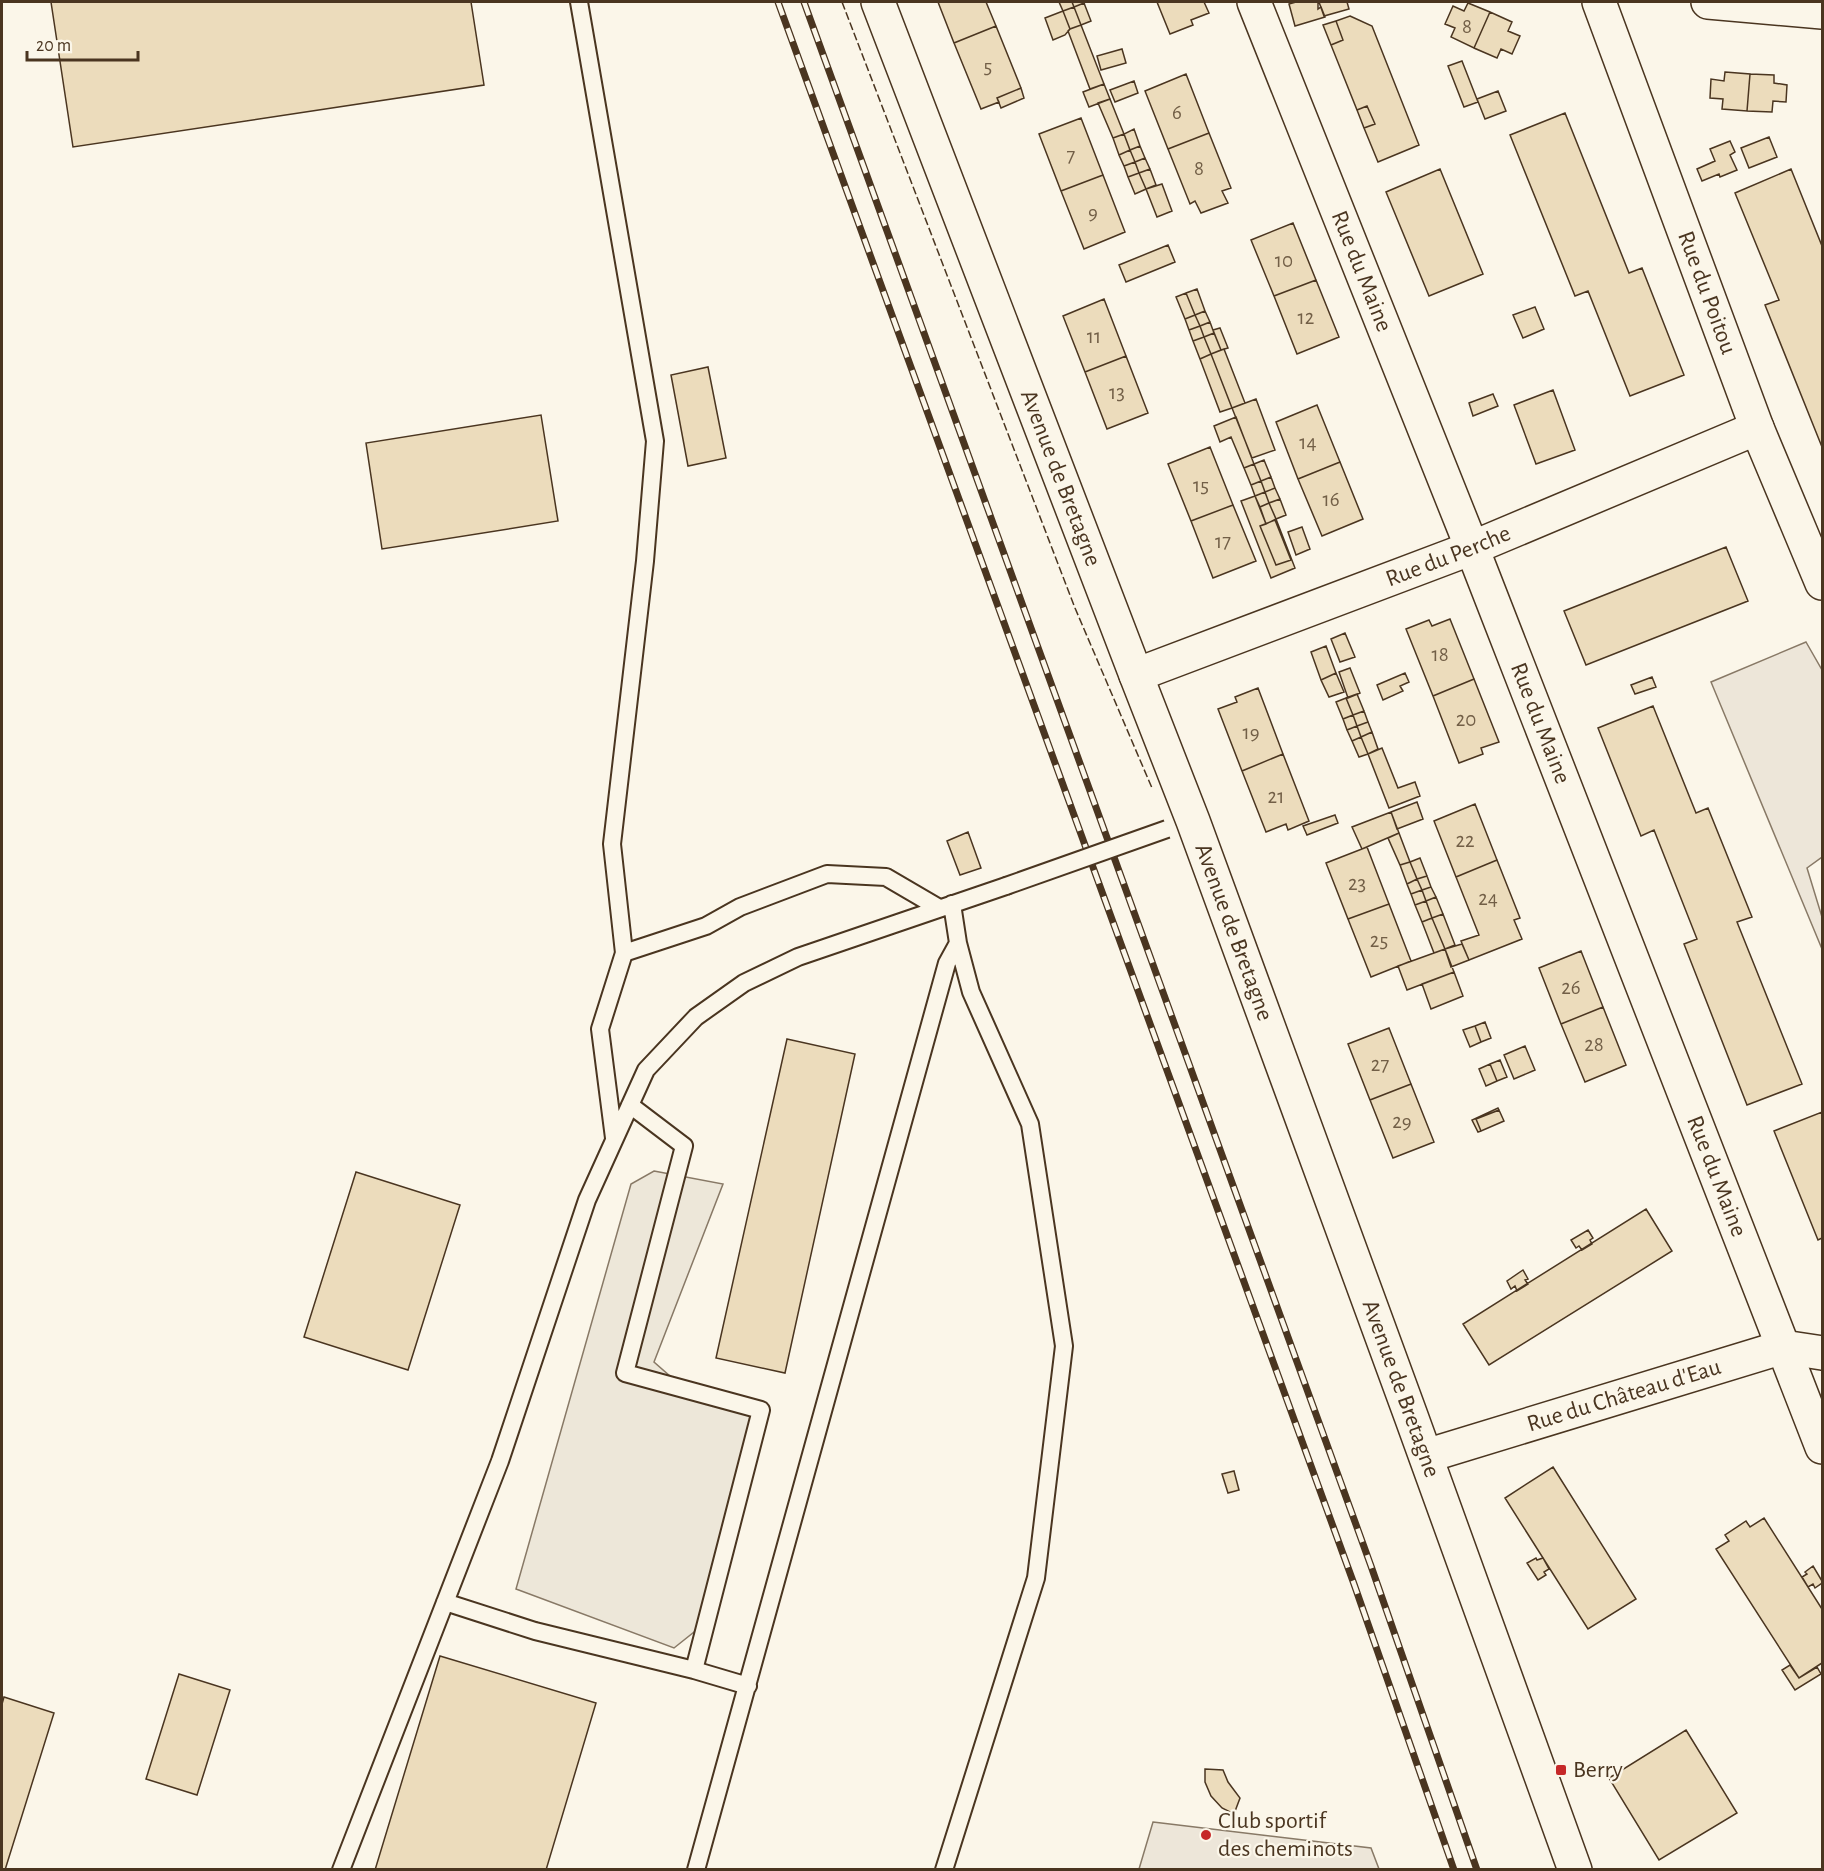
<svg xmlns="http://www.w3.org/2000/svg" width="1824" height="1871" viewBox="0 0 1824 1871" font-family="'Alegreya Sans',sans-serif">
  <rect width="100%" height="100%" fill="#fbf6e9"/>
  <!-- green -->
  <path fill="#ede6d9" stroke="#887966" stroke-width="1.5" d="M1806 642 1822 670V857L1807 868 1822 917V949L1711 682Z
    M1153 1822 1371 1848 1379 1869H1139Z"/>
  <!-- parking -->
  <path fill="#ede7d9" stroke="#887966" stroke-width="1.5" d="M654 1171 723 1184 654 1362 686 1390 760 1414 704 1624 674 1648 516 1589 631 1184Z"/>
  <!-- building -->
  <path fill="#ecdcbc" stroke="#4a3520" stroke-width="1.5" d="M51 2H471L484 85 73 147Z
    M938 2H986L996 26 954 43Z
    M1059 2H1072L1074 7 1063 11Z
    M1072 2H1083L1084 3 1074 7Z
    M1157 2H1204L1209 13 1191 20 1193 25 1170 34Z
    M1296 2H1318V9L1321 7 1325 17 1295 26 1289 4Z
    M1319 2H1347L1349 9 1324 16Z
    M1084 3 1091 21 1081 25 1074 7Z
    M1468 3 1490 12 1474 48 1451 37 1455 28 1445 24 1453 6 1464 11Z
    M1074 7 1081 25 1070 29 1063 11Z
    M1063 11 1070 29 1065 35 1053 40 1045 18Z
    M1490 12 1512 22 1508 31 1520 36 1512 54 1501 49 1497 58 1474 48Z
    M1350 16 1372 26 1419 145 1378 162 1364 128 1375 124 1367 106 1357 110 1331 45 1343 40 1336 21Z
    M1336 21 1343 40 1331 45 1323 25Z
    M1081 25 1104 84 1090 89 1068 31 1070 29Z
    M996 26 1021 88 997 98 999 102 981 109 954 43Z
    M1122 49 1126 63 1101 70 1097 56Z
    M1462 61 1478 102 1464 107 1448 66Z
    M1725 72 1750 74 1747 111 1722 109 1723 99 1710 98 1711 79 1724 81Z
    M1186 74 1209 133 1168 149 1145 91Z
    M1750 74 1774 75V83L1787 85 1786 102 1773 101 1772 112 1747 111Z
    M1134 81 1138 93 1115 102 1110 90Z
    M1104 84 1110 99 1089 107 1083 92Z
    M1021 88 1024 98 1001 108 997 98Z
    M1498 91 1506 111 1485 119 1477 99Z
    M1110 99 1124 134 1113 138 1098 103Z
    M1367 106 1375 124 1364 128 1357 110Z
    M1565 113 1629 273 1642 268 1684 375 1630 396 1588 291 1575 296 1510 135Z
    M1081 118 1103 175 1061 191 1039 134Z
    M1134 129 1140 146 1130 150 1124 134Z
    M1209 133 1231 188 1222 191 1228 203 1201 213 1195 201 1190 204 1168 149Z
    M1124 134 1130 150 1119 155 1113 138Z
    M1769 137 1777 157 1749 168 1741 148Z
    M1730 141 1735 152 1730 155 1737 170 1720 177 1719 174 1702 181 1697 169 1715 161 1710 149Z
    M1140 146 1145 158 1135 162 1130 150Z
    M1130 150 1135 162 1124 166 1119 155Z
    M1145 158 1150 169 1139 173 1135 162Z
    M1135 162 1139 173 1128 177 1124 166Z
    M1150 169 1156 185 1146 189 1139 173Z
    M1440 169 1483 274 1429 296 1386 192Z
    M1791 169 1822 246V447L1765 305 1779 300 1735 193Z
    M1139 173 1146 189 1135 194 1128 177Z
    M1103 175 1125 232 1084 249 1061 191Z
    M1162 184 1172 211 1157 217 1146 189Z
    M1293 223 1316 280 1274 296 1251 240Z
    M1168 245 1175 262 1126 282 1119 265Z
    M1316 280 1339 337 1297 354 1274 296Z
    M1197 289 1205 311 1195 315 1186 293Z
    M1186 293 1195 315 1185 319 1176 297Z
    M1104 299 1126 356 1085 372 1063 316Z
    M1535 307 1544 329 1523 338 1513 315Z
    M1205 311 1210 322 1200 326 1195 315Z
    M1195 315 1200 326 1189 330 1185 319Z
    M1210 322 1214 333 1204 337 1200 326Z
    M1200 326 1204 337 1193 341 1189 330Z
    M1220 328 1228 348 1221 350 1213 330Z
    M1214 333 1221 350 1211 354 1204 337Z
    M1204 337 1211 354 1200 359 1193 341Z
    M1224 349 1245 403 1232 408 1211 354Z
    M1211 354 1232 408 1220 412 1200 359Z
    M1126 356 1148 413 1107 429 1085 372Z
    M708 367 726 458 688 466 671 375Z
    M1553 390 1575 450 1536 464 1514 405Z
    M1493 394 1498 406 1473 416 1469 403Z
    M1256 399 1275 450 1252 458 1232 408Z
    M1317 405 1340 462 1298 479 1276 422Z
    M541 415 558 521 382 549 366 443Z
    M1236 417 1254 464 1244 468 1231 437 1220 442 1214 426Z
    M1210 447 1233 505 1191 521 1168 464Z
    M1264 460 1271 477 1261 481 1254 464Z
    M1340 462 1363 519 1322 536 1298 479Z
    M1254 464 1261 481 1251 485 1244 468Z
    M1271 477 1275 488 1265 492 1261 481Z
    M1261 481 1265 492 1255 496 1251 485Z
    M1275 488 1280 499 1269 503 1265 492Z
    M1265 492 1269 503 1260 507 1255 496Z
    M1255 496 1266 524 1260 526 1276 565 1291 560 1276 519 1295 568 1271 578 1241 501Z
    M1280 499 1286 515 1276 519 1269 503Z
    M1269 503 1276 519 1266 524 1260 507Z
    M1233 505 1256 561 1213 578 1191 521Z
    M1275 520 1291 560 1276 565 1260 526Z
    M1302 527 1310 549 1296 555 1288 532Z
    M1726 547 1748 601 1586 665 1564 611Z
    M1450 619 1474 679 1433 696 1406 629 1429 620 1432 626Z
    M1345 633 1355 657 1340 662 1331 639Z
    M1326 646 1336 673 1321 680 1311 652Z
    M1350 668 1360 693 1348 698 1339 672Z
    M1336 673 1344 692 1329 697 1321 680Z
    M1405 673 1409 682 1400 686 1403 691 1383 700 1377 685Z
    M1652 677 1656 687 1635 694 1631 685Z
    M1474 679 1499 742 1481 748 1483 754 1459 763 1433 696Z
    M1258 688 1283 754 1242 771 1218 709 1237 702 1235 697Z
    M1357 694 1364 711 1353 715 1346 698Z
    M1346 698 1353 715 1343 719 1336 702Z
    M1653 706 1696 813 1708 808 1752 917 1737 922 1802 1084 1747 1105 1684 944 1697 939 1654 830 1641 836 1598 728Z
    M1364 711 1368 722 1357 726 1353 715Z
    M1353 715 1357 726 1347 730 1343 719Z
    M1368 722 1372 732 1361 737 1357 726Z
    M1357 726 1361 737 1352 741 1347 730Z
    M1372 732 1378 749 1368 754 1361 737Z
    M1361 737 1368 754 1359 757 1352 741Z
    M1382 748 1398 788 1415 782 1420 796 1389 808 1368 754Z
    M1283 754 1309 821 1288 830 1286 824 1266 832 1242 771Z
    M1417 802 1423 819 1397 829 1391 812Z
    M1475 804 1497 860 1456 877 1434 821Z
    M1391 812 1399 833 1362 849 1352 827Z
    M1335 815 1338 823 1307 835 1303 826Z
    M968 832 981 868 960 875 947 841Z
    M1399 833 1410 862 1400 865 1388 838Z
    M1367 847 1389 904 1348 919 1326 863Z
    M1420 858 1427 876 1417 879 1410 862Z
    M1497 860 1520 918 1514 920 1522 939 1469 960 1461 941 1479 935 1456 877Z
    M1410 862 1417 879 1407 884 1400 865Z
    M1427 876 1431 887 1422 890 1417 879Z
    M1417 879 1422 890 1411 894 1407 884Z
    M1431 887 1436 897 1426 901 1422 890Z
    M1422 890 1426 901 1415 905 1411 894Z
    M1436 897 1443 914 1432 918 1426 901Z
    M1426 901 1432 918 1422 922 1415 905Z
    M1389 904 1411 961 1371 977 1348 919Z
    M1443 914 1455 945 1445 949 1432 918Z
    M1432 918 1445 949 1434 953 1422 922Z
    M1462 944 1469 960 1451 967 1445 949Z
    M1445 949 1454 972 1407 990 1398 966Z
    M1581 951 1603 1007 1561 1024 1539 968Z
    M1454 972 1463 996 1431 1009 1422 984Z
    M1603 1007 1626 1065 1585 1082 1561 1024Z
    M1485 1022 1491 1038 1481 1042 1475 1026Z
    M1475 1026 1481 1042 1470 1047 1463 1030Z
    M1389 1028 1411 1084 1370 1100 1348 1044Z
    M787 1039 855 1054 785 1373 716 1358Z
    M1525 1046 1535 1070 1514 1079 1504 1055Z
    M1500 1060 1507 1077 1497 1081 1490 1064Z
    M1490 1064 1497 1081 1486 1086 1479 1069Z
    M1411 1084 1434 1142 1393 1158 1370 1100Z
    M1498 1108 1499 1110 1476 1119 1481 1131 1478 1132 1472 1120Z
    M1499 1110 1504 1121 1481 1131 1476 1119Z
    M1822 1112V1238L1818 1240 1774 1131Z
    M356 1172 460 1205 408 1370 304 1337Z
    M1646 1209 1672 1251 1489 1365 1463 1324Z
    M1588 1230 1593 1238 1590 1240 1592 1244 1582 1250 1579 1246 1576 1248 1571 1240Z
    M1523 1270 1528 1279 1525 1280 1528 1284 1517 1291 1515 1286 1511 1289 1507 1281Z
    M1553 1467 1636 1599 1588 1629 1505 1498Z
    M1234 1471 1239 1490 1228 1493 1222 1474Z
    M1764 1518 1822 1609V1663L1799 1678 1716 1549 1729 1541 1725 1535 1746 1521 1750 1527Z
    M1536 1558 1537 1560 1543 1558 1549 1569 1544 1572 1546 1575 1538 1580 1527 1563Z
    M1813 1566 1822 1581V1583L1815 1588 1813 1584 1808 1587 1802 1577 1807 1574 1805 1572Z
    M440 1656 596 1703 546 1870H375Z
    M1790 1665 1799 1678 1817 1667 1821 1674 1795 1690 1782 1670Z
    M179 1674 230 1690 197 1795 146 1779Z
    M4 1697 54 1713 5 1870H2V1704Z
    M1686 1730 1737 1813 1659 1860 1609 1778Z
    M1205 1769 1223 1770 1228 1782 1240 1798 1234 1814 1222 1808 1211 1796 1205 1782Z"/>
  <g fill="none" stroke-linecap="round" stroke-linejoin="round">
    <!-- service casing -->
    <g stroke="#4a3520" stroke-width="20">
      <path id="service" d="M579 2 655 441 645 561 612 844 624 953 600 1029 614 1138
        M624 953 706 926 740 907 827 874 886 877 939 908
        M630 1105 684 1146 625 1373 761 1410 694 1670
        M445 1602 535 1631 694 1670 748 1686
        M341 1870 500 1461 587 1200 646 1070 696 1017 744 983 798 957 1006 886
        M696 1870 947 963 958 943
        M944 1870 1036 1578 1064 1346 1030 1124 971 992 958 943 952 904"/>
    </g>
    <!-- minor casing -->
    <g stroke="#4a3520" stroke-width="36">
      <g id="minor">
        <path id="s1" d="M878 2 1136 675 1193 821 1411 1416 1575 1870"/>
        <path id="s2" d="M1254 2 1472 548 1822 1447"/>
        <path id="s3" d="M1599 2 1757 428 1822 583"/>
        <path d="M1708 2 1822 12"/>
        <path id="s4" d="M1136 675 1472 548 1757 428"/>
        <path id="s5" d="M1426 1456 1783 1347 1822 1353"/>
      </g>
    </g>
    <!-- service -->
    <use href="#service" stroke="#fbf6e9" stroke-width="16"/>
    <!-- minor -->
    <use href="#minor" stroke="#fbf6e9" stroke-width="33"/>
    <!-- rail casing -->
    <g stroke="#4a3520" stroke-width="7">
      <path id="rail" d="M778 2 1354 1584 1454 1870
        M804 2 1371 1566 1477 1870"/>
    </g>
    <!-- rail -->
    <use href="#rail" stroke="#fbf6e9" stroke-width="4.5" stroke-dasharray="14" stroke-linecap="butt"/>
    <!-- service-bridge casing -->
    <g stroke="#4a3520" stroke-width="20" stroke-linecap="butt">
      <path id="service-bridge" d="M1006 886 1167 829"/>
    </g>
    <!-- service-bridge -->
    <use href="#service-bridge" stroke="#fbf6e9" stroke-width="16"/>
    <!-- fence -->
    <path stroke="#4a3520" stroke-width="1.5" stroke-dasharray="8 3" stroke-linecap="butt" d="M842 2 1075 608 1152 788"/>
  </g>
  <!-- markers -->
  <g fill="#c62828" stroke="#fbf6e9" stroke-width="2">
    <rect x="1555" y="1764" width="12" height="12" rx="3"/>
    <circle cx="1206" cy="1835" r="6"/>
  </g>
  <g text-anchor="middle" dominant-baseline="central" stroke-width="4.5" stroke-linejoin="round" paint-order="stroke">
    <!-- number labels -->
    <g font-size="21" fill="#725f47">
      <text x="1467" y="26">8</text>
      <text x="988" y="66">5</text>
      <text x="1177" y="112">6</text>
      <text x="1071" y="155">7</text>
      <text x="1199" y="168">8</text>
      <text x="1093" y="212">9</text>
      <text x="1284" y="260">10</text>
      <text x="1306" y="317">12</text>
      <text x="1094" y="336">11</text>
      <text x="1117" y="392">13</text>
      <text x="1308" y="442">14</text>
      <text x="1201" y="485">15</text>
      <text x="1331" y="499">16</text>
      <text x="1223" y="541">17</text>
      <text x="1440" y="654">18</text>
      <text x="1466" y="719">20</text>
      <text x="1251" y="732">19</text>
      <text x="1276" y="796">21</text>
      <text x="1465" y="840">22</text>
      <text x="1357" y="883">23</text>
      <text x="1488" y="898">24</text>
      <text x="1379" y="940">25</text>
      <text x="1571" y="987">26</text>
      <text x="1594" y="1044">28</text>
      <text x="1380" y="1064">27</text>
      <text x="1402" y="1121">29</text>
    </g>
    <!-- street labels -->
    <g font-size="24" fill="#4a3520" stroke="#fbf6e9">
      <text stroke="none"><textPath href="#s2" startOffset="290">Rue du Maine</textPath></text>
      <text stroke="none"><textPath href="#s3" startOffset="310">Rue du Poitou</textPath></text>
      <text stroke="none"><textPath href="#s1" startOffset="510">Avenue de Bretagne</textPath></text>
      <text stroke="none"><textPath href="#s4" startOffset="334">Rue du Perche</textPath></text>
      <text stroke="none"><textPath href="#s2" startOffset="776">Rue du Maine</textPath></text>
      <text stroke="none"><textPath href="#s1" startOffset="996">Avenue de Bretagne</textPath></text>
      <text stroke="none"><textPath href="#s2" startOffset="1262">Rue du Maine</textPath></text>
      <text stroke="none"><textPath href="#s1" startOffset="1482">Avenue de Bretagne</textPath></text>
      <text stroke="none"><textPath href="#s5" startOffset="207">Rue du Château d'Eau</textPath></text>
    </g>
    <!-- poi labels -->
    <g font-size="24" fill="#4a3520" stroke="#fbf6e9" text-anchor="start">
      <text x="1573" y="1770">Berry</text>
      <text x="1218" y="1821">Club sportif<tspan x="1218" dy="28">des cheminots</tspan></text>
    </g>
  </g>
  <!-- border -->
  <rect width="1824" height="1871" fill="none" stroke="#4a3520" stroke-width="6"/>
  <!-- scale -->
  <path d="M27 51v9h111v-9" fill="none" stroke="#4a3520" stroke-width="3"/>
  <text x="36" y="51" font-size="18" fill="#4a3520" stroke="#fbf6e9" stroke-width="4.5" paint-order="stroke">20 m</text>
</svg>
